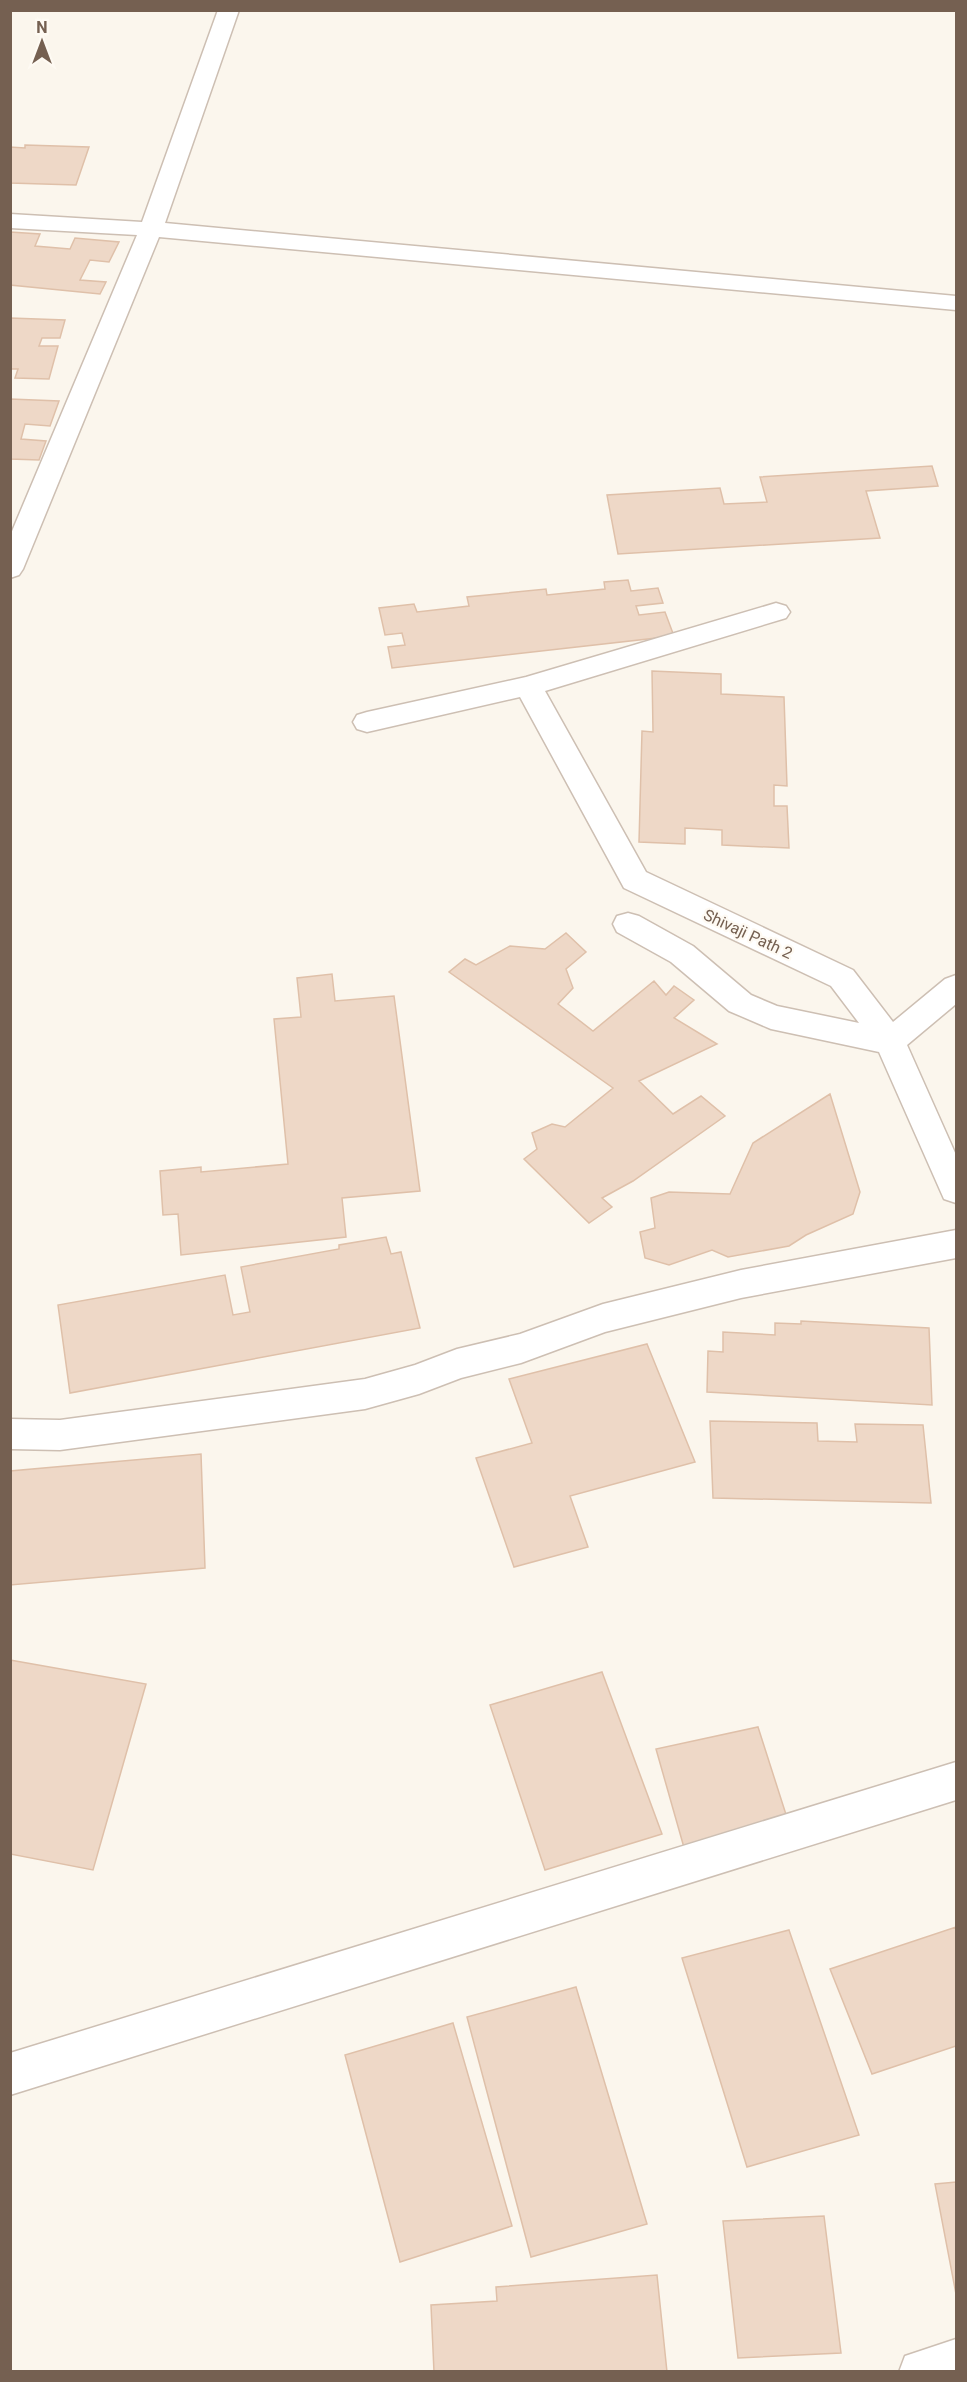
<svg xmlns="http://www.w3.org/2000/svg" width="967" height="2382" viewBox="0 0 967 2382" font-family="Roboto,sans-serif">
  <rect width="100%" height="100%" fill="#fbf6ed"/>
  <!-- building -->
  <path fill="#eed8c7" stroke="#dfc0a9" stroke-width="1.5" d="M25 145 89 147 76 185 10 183V147L25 148Z
    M10 232 40 234 35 246 70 249 75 238 119 242 109 262 90 260 80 280 106 282 100 294 10 285Z
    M10 318 65 320 60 338H42L39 346H58L49 379 15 378 18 369H10Z
    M10 399 59 401 50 426 25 424 21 439 46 441 39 460 10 459Z
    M932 466 938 486 866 491 880 538 618 554 607 495 720 488 724 504 767 502 760 477Z
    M628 580 631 591 658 588 663 603 636 606 639 615 665 612 674 636 392 668 388 647 405 645 402 633 385 635 379 608 414 604 417 612 469 606 467 597 546 589 547 595 605 589 604 582Z
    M652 671 721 674V694L784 697 787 786 774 785V806H787L789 848 722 845V830L685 828V844L639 842 642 731 653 732Z
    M566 933 586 952 566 969 573 988 558 1004 593 1031 654 981 666 995 674 986 694 1000 674 1018 717 1044 639 1081 673 1114 701 1096 725 1116 633 1181 602 1198 612 1207 589 1223 524 1159 537 1149 532 1133 552 1124 565 1127 613 1088 449 972 465 959 476 965 510 946 545 949Z
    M332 974 335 1001 394 996 420 1191 342 1198 346 1237 181 1255 178 1214 163 1215 160 1171 201 1167V1172L288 1164 274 1019 301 1017 297 978Z
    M830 1094 860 1192 853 1214 806 1235 789 1246 728 1257 712 1250 669 1265 645 1258 640 1232 655 1228 651 1198 669 1192 730 1194 753 1143Z
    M386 1237 391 1254 401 1252 420 1328 70 1393 58 1305 225 1275 233 1315 250 1312 241 1267 339 1249V1245Z
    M801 1321 929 1328 932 1405 707 1392 708 1351 723 1352V1332L775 1335V1323L801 1324Z
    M647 1344 695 1462 570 1496 588 1547 514 1567 476 1458 532 1443 509 1379Z
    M710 1421 817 1423 818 1441 857 1442 855 1424 923 1425 931 1503 713 1498Z
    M201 1454 205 1568 10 1585V1471Z
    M10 1660 146 1684 93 1870 10 1854Z
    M602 1672 662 1834 545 1870 490 1705Z
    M758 1727 790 1827 685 1851 656 1749Z
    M956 1927V2046L872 2074 830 1969Z
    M789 1930 859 2135 747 2167 682 1958Z
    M576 1987 647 2224 531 2257 467 2017Z
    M453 2023 512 2226 400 2262 345 2055Z
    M956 2182V2294L935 2184Z
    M824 2216 841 2353 738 2358 723 2221Z
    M657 2275 667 2372H434L431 2305 497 2301 496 2287Z"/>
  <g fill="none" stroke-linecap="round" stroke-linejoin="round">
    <!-- street casing -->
    <g stroke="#cdbfb3" stroke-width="3">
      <path id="street" d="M218 10H239L165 223 956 296V310L159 237 23 569 19 575 10 578V536L137 235 10 228V214L142 222Z
        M776 603 786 606 790 612 786 618 545 691 646 872 853 970 893 1022 945 979 956 975V1004L907 1045 956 1155V1203L944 1199 940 1190 879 1052 771 1029 729 1011 671 962 617 932 613 924 617 916 628 913 639 916 693 946 751 995 777 1006 859 1023 831 986 624 888 520 697 367 732 357 729 353 722 357 715 367 712 526 677Z
        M956 1230V1258L741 1298 605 1332 521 1363 461 1378 419 1394 365 1409 60 1450 10 1449V1419L60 1420 365 1379 415 1365 457 1349 520 1334 603 1304 741 1270Z
        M956 1762V1800L10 2095V2053Z
        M956 2339V2372H899L905 2356Z"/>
    </g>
    <!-- street -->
    <use href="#street" fill="#fff" fill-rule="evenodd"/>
  </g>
  <g text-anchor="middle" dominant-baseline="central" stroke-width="4.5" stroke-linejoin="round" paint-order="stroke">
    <!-- street labels -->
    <g font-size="16" fill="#756051" stroke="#fefaf3">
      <text transform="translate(748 934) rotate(25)">Shivaji Path 2</text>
    </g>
  </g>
  <!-- border -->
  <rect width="967" height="2382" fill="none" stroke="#756051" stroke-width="24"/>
  <!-- north arrow -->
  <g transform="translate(42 42)" stroke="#fefaf3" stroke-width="4.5" paint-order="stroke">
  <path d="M0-4.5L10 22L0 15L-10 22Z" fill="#756051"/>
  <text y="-9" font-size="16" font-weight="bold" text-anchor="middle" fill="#756051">N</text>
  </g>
</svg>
